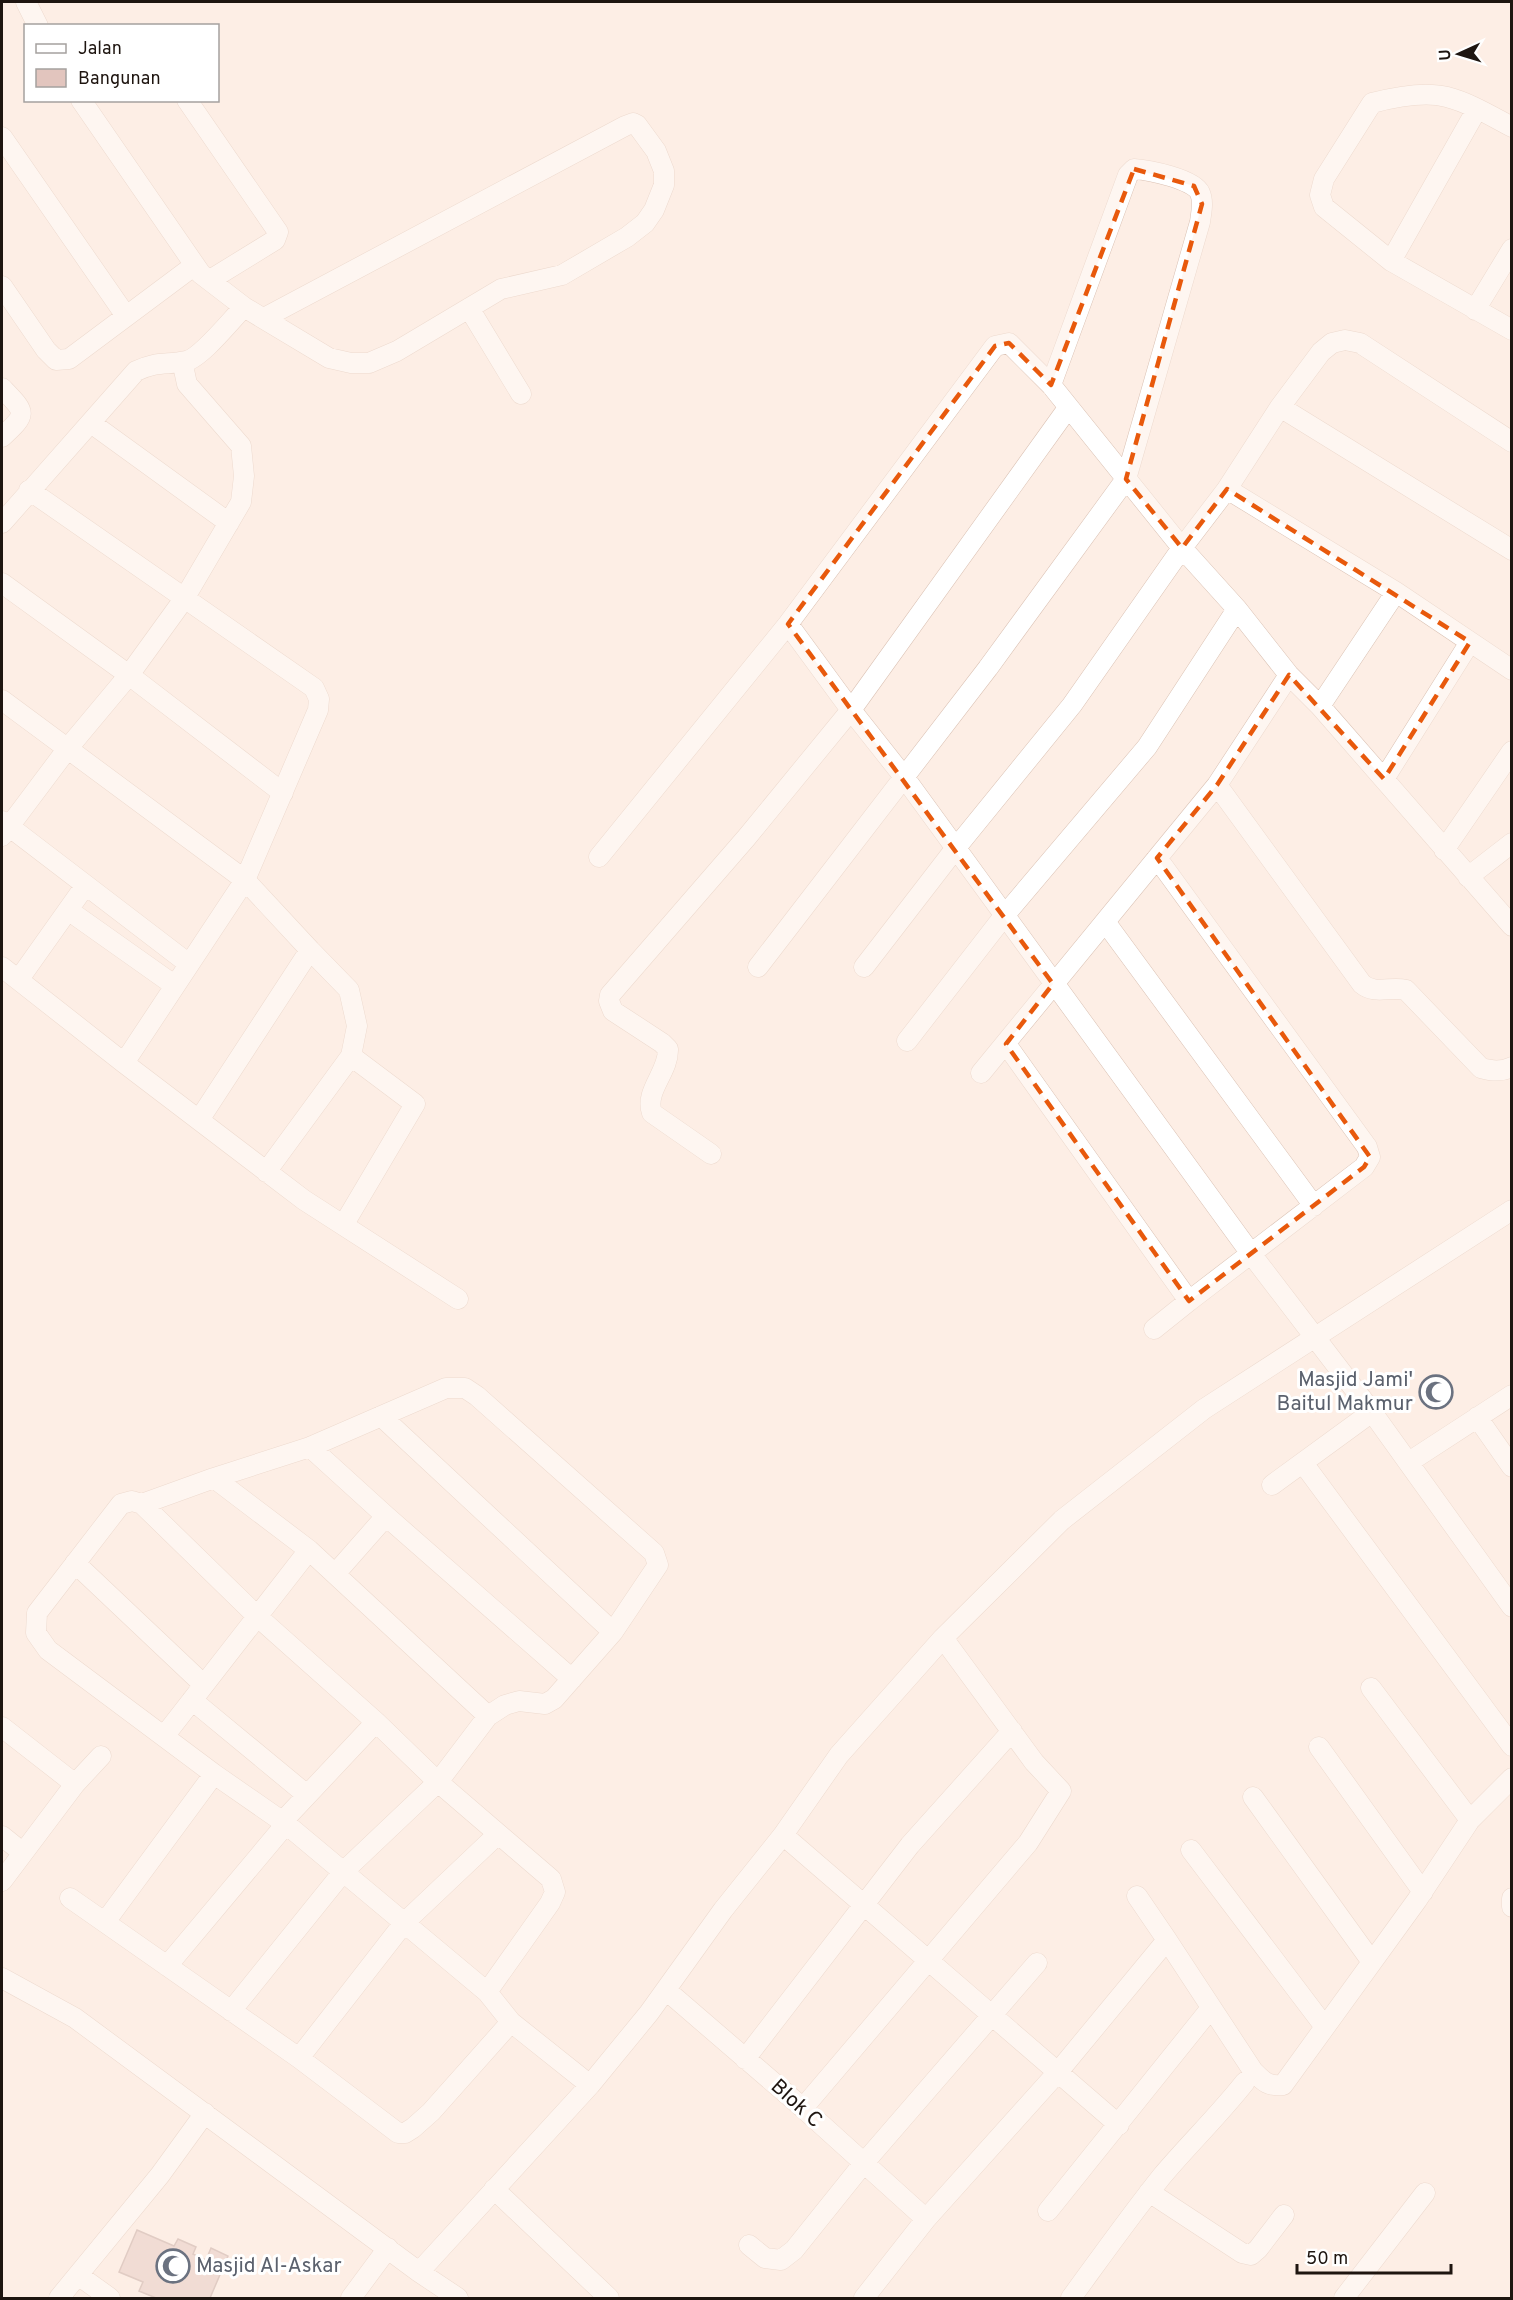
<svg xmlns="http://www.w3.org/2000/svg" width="1513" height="2300" viewBox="0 0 1513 2300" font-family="Overpass,sans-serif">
  <rect width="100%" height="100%" fill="#fdeee5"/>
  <!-- building -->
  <path fill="#e2c5be" stroke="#bea29b" stroke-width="1.5" d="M137 2230 174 2246 178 2239 196 2247 193 2254 206 2260 211 2248 228 2256 210 2298H156L139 2291 143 2282 119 2272Z"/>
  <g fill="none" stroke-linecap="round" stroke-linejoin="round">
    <!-- minor casing -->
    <g stroke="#dac1b3" stroke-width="21">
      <path id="minor" d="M26 2 38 26
        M81 100 201 274 244 307
        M187 100 278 232 275 240 210 280
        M1512 127C1491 116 1470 103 1447 97 1424 91 1395 97 1372 103L1324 179 1320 195 1324 207 1391 261 1512 330
        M2 137 126 316
        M1391 261 1477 109
        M2 286 46 350 56 360 69 359 195 265
        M469 308 521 394
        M1475 310 1512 249
        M2 388C26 413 28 413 2 437
        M1280 407 1512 550
        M91 423 229 523
        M1227 489 1396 592 1512 670
        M29 490 314 688 319 699 318 710 245 880 124 1063
        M2 523 136 371C157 361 166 365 186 361 201 358 231 320 244 307L329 358 351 363H369L397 351 501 289 562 275 627 237 645 223 654 210 664 185V171L656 151 637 125 633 123 625 126 264 318
        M2 583 129 675 283 793
        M788 624 851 710 904 777 1252 1255 1372 1412 1512 1607
        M2 700 245 880 310 950 199 1120
        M1320 706 1396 592
        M1384 779 1470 642
        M1217 785 1362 984C1375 995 1391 986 1406 990L1481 1068C1492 1071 1501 1072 1512 1067
        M2 821 189 964
        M2 836 68 748 129 675 184 599 241 502 244 476 241 446 187 384 184 370 186 361
        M1444 850 1512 751
        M599 857 788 624 995 346 1009 343 1051 385 1182 548 1237 609 1289 675 1320 706 1512 926
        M1468 877 1512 843
        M68 910 174 985
        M1106 923 1314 1206
        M2 967 124 1063 304 1200 458 1299
        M758 967 988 668 1126 479 1200 222C1201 214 1204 202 1200 193 1194 179 1149 170 1134 169L1128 175 1051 385
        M864 967 955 849 1072 705 1182 548 1227 489 1280 407 1321 352 1332 343 1345 340 1360 343 1512 442
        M19 979 85 886
        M907 1041 1004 916 1147 747 1237 609
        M1006 1044 1189 1301 1364 1167 1370 1157 1367 1147 1157 858
        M981 1073 1217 785 1289 675
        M711 1154 652 1113C644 1091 669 1072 668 1049L662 1043 613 1011 609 1001 610 995 747 837 851 710 1068 408
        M266 1172 351 1056 357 1026 349 990 310 950
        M344 1224 415 1104 351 1056
        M1154 1329 1189 1301
        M381 1416 613 1632
        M1477 1417 1512 1467
        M310 1447 386 1516 572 1679
        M1409 1462 1512 1395
        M1303 1463 1512 1746
        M214 1478 309 1550 488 1716
        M1272 1485 1372 1412
        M142 1504 214 1478 310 1447 446 1388H465L477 1396 654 1553 658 1565 613 1632 554 1699 545 1704 519 1701 505 1705 488 1716 438 1782 343 1872 231 2011
        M75 1563 204 1685
        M335 1574 386 1516
        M1371 1688 1470 1820
        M192 1700 307 1795
        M2 1727 75 1784
        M165 1735 309 1550
        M1319 1747 1423 1892
        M1253 1797 1372 1962
        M282 1822 376 1722
        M783 1835 1119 2125
        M2 1836 23 1853
        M1191 1850 1325 2027
        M2 1881 75 1784 101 1756
        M1137 1896 1167 1940
        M70 1898 299 2058 398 2133H405L413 2128 431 2112 511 2022
        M1512 1898V1907
        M105 1922 214 1774
        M167 1966 286 1824
        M2 1978 75 2018 419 2272 458 2298
        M666 1990 803 2108 926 2219
        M487 1992 550 1903 555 1892 551 1879 438 1782 376 1722 258 1617 142 1504 132 1501 121 1504 37 1613 36 1633 48 1650 214 1774 286 1824 487 1992 511 2022 590 2085
        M299 2058 404 1923 498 1834
        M745 2059 910 1845 1012 1731
        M803 2108 1028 1843 1061 1791 1034 1762 943 1638
        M494 2189 609 2298
        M1149 2192 1242 2253 1251 2255 1258 2249 1284 2215
        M1048 2211 1211 2008
        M749 2245 765 2258 781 2260 794 2250 863 2164 1037 1963
        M419 2272 590 2085 649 2013 723 1910 783 1835 839 1755 943 1638 1062 1520 1204 1409 1512 1210
        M78 2275 110 2298
        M59 2298 160 2175 205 2113
        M351 2298 388 2248
        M864 2298 926 2219 1058 2072 1167 1940 1253 2071C1263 2081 1268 2087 1283 2085L1417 1900 1470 1820 1512 1778
        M1071 2298C1101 2257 1130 2216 1162 2176 1189 2144 1219 2115 1245 2082
        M1344 2298 1425 2193"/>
    </g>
    <!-- minor -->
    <use href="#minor" stroke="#fff" stroke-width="20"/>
  </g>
  <!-- marked area -->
  <path d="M0 0H1513V2300H0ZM1134 169 1194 186 1202 204 1126 479 1182 548 1227 489 1470 642 1384 779 1289 675 1217 785 1157 858 1370 1157 1364 1167 1189 1301 1006 1044 1053 984 788 624 995 346 1009 343 1051 385Z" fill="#fdeee5" fill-opacity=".55" fill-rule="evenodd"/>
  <path fill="none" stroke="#e8590c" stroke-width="4.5" stroke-dasharray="12 8" stroke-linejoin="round" d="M1134 169 1194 186 1202 204 1126 479 1182 548 1227 489 1470 642 1384 779 1289 675 1217 785 1157 858 1370 1157 1364 1167 1189 1301 1006 1044 1053 984 788 624 995 346 1009 343 1051 385Z"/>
  <!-- icons -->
  <defs>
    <g id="mosque-ring" transform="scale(1.725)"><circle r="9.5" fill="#fff" stroke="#6b7280" stroke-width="1.5"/><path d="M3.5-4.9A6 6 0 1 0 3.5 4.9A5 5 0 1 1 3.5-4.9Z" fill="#6b7280"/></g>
  </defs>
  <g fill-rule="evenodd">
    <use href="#mosque-ring" x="1436" y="1392"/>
    <use href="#mosque-ring" x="173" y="2266"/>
  </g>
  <g text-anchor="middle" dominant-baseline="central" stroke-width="6" stroke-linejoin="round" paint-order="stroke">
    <!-- worship labels -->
    <g font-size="21" fill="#5b616d" stroke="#fff" text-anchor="end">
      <text x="1413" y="1380">Masjid Jami'<tspan x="1413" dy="24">Baitul Makmur</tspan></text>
      <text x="196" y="2266" text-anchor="start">Masjid Al-Askar</text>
    </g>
    <!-- street labels -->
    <g font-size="21" fill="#1e1510" stroke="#fff">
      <text transform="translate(796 2104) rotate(42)">Blok C</text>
    </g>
  </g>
  <!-- border -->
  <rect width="1513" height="2300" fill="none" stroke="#1e1510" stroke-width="6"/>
  <!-- legend -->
  <rect x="24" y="24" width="195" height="78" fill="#ffffff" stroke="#a5a19f" stroke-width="1.5"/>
  <rect x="36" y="44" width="30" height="9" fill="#ffffff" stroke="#a5a19f" stroke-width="1.5"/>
  <text x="78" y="54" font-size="18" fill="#1e1510">Jalan</text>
  <rect x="36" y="69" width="30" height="18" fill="#e2c5be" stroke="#a5a19f" stroke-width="1.5"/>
  <text x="78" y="84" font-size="18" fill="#1e1510">Bangunan</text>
  <!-- north arrow -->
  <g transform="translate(1459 54) rotate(266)" stroke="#ffffff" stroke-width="4.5" paint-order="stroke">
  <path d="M0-4.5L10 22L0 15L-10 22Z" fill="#1e1510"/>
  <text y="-9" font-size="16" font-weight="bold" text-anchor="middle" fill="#1e1510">U</text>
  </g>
  <!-- scale -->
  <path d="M1297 2264v9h154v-9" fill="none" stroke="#1e1510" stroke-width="3"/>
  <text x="1306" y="2264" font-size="18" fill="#1e1510" stroke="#ffffff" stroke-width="4.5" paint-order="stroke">50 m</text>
</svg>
